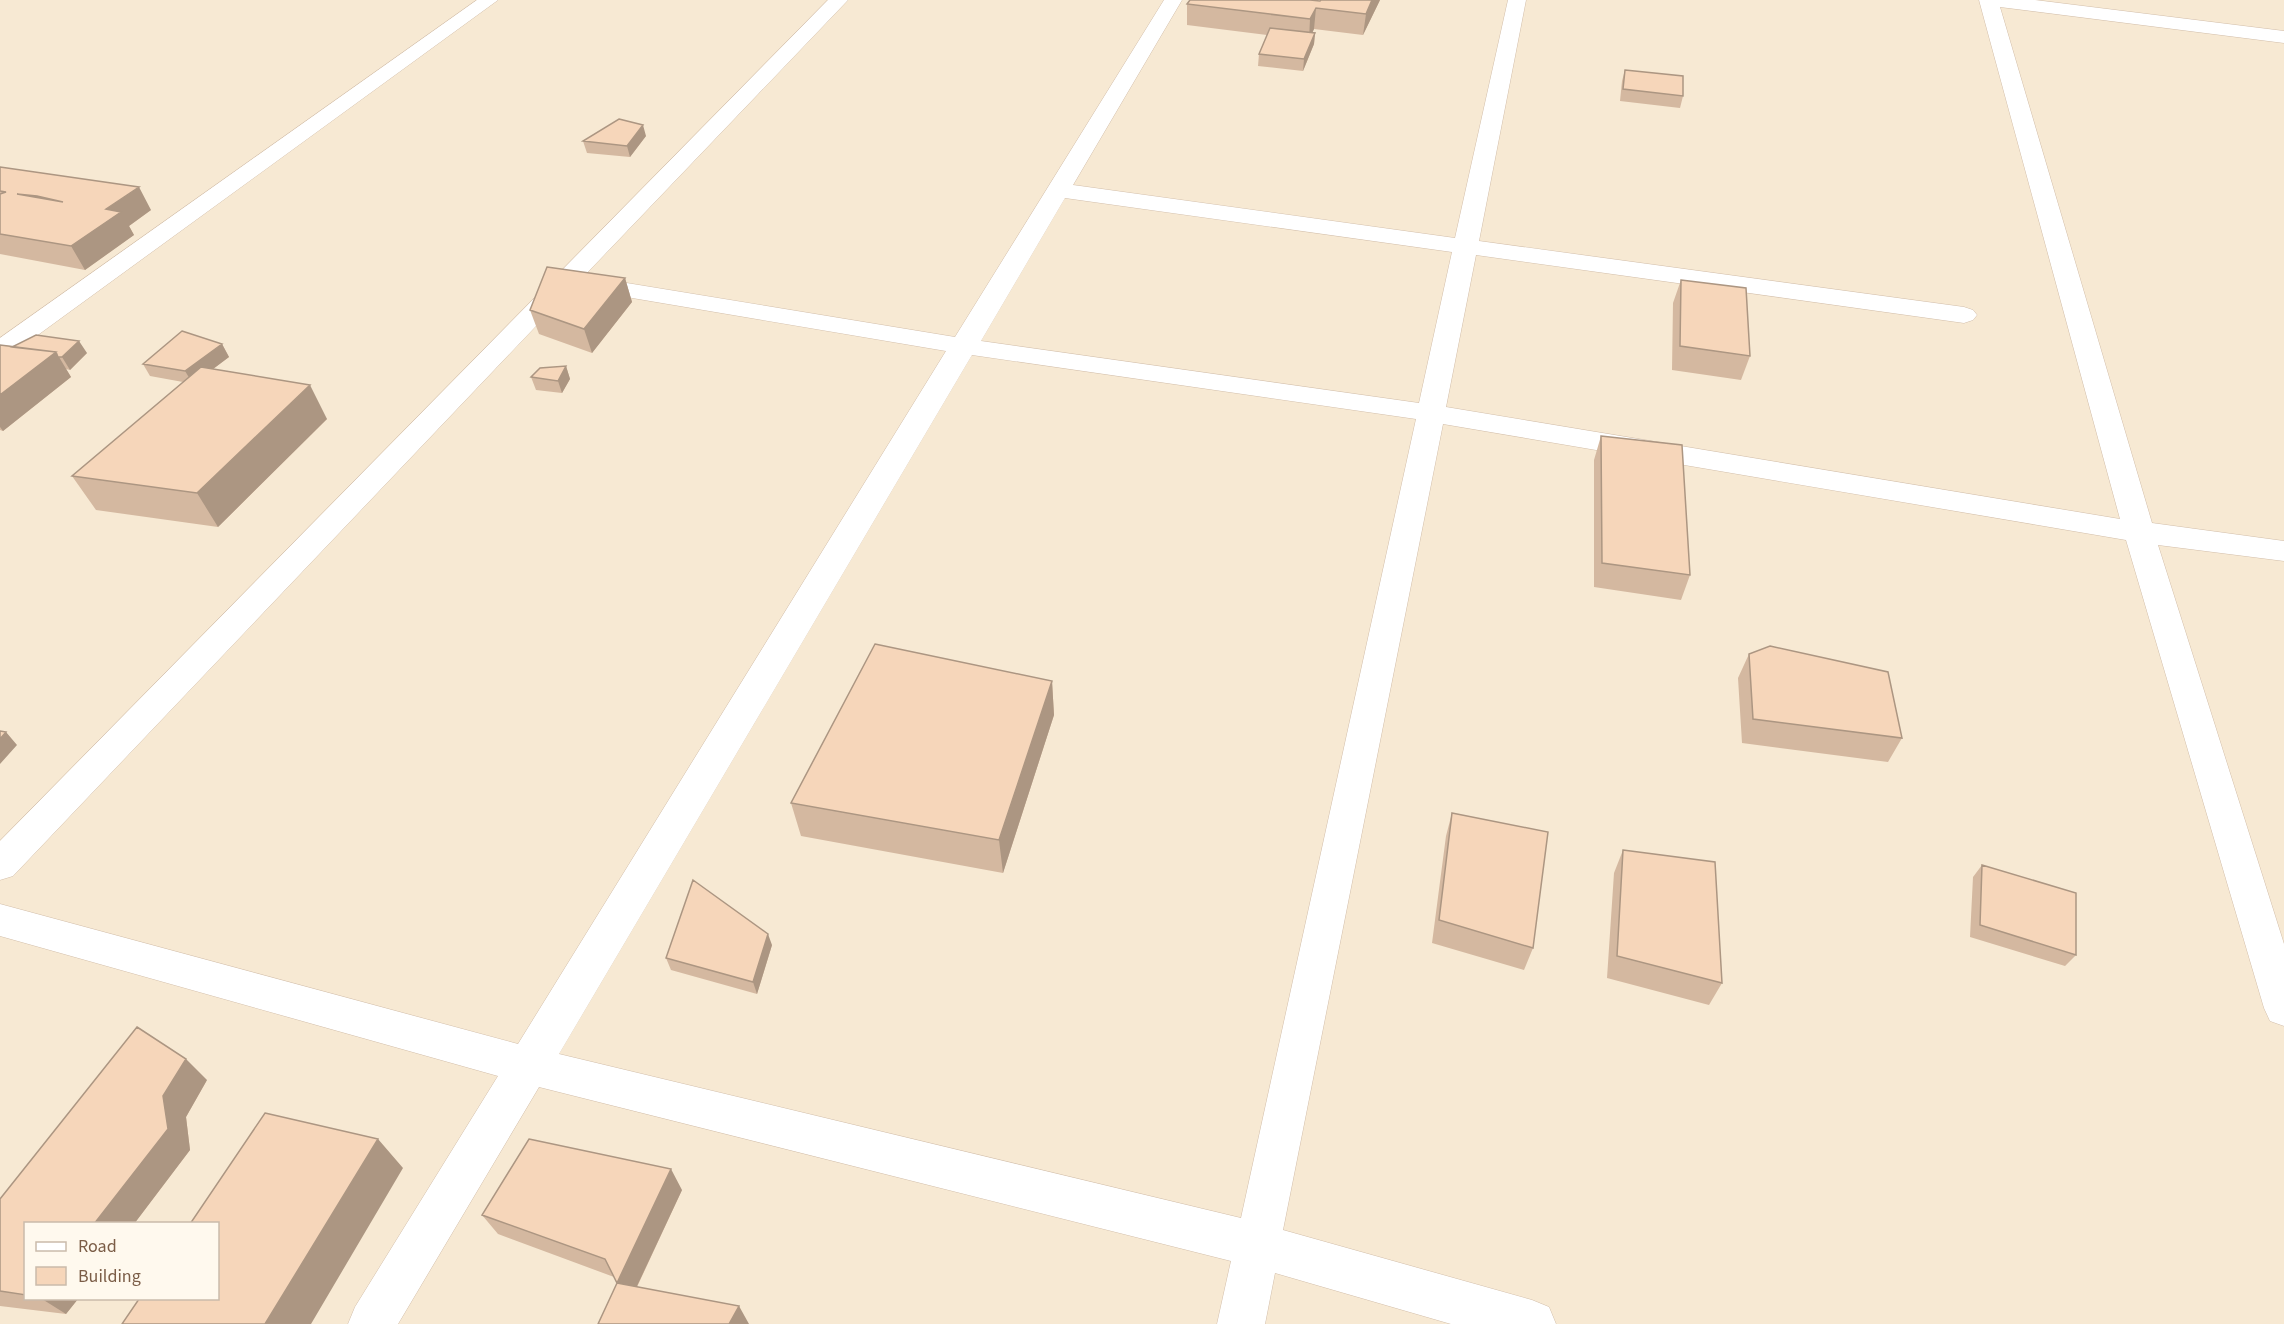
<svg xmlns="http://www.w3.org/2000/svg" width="2284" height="1324" viewBox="0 0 2284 1324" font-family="'Source Sans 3',sans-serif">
  <rect width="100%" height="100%" fill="#fef6e6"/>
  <!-- residential -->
  <path fill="#f7e9d3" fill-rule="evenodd" d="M0 0H2284V1324H0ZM26 1224H218V1298H26Z"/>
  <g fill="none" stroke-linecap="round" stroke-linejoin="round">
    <!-- minor casing -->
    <g stroke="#d2beaa" stroke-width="1">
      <path id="minor" d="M477 0H498L9 356 0 358V338Z
        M828 0H848L584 276 955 337 1164 0H1182L1073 185 1455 238 1508 0H1526L1479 241 1964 307 1973 310 1977 315 1973 320 1964 323 1476 255 1446 407 2120 519 1979 0H2035L2284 31V43L2000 7 2152 523 2284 541V561L2158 545 2284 944V1026L2270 1021 2264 1008 2126 540 1443 424 1283 1230 1532 1300 1549 1307 1556 1324H1451L1275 1273 1265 1324H1217L1231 1261 539 1087 398 1324H348L355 1307 498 1076 0 936V904L518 1044 946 351 585 290 574 286 13 876 0 880V841ZM1065 198 1452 252 1419 403 981 341ZM972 355 1416 419 1241 1218 559 1054Z"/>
    </g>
    <!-- minor -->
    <use href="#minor" fill="#fff" fill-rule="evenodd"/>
  </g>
  <!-- wall -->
  <path fill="#d4b8a0" d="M1321 0H1380L1363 35 1314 29 1312 33H1315L1314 44 1303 71 1258 66 1259 54 1267 35 1187 25V4L1320 1Z
    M1625 70 1683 96 1680 108 1620 101 1622 81Z
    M646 136 630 157 587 153 583 141Z
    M0 167 151 210 129 226 134 235 85 270 0 254Z
    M625 278 632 302 592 353 539 334 530 310Z
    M1681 280 1750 356 1741 380 1672 370 1673 303Z
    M222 344 229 357 213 369 327 419 218 527 96 510 72 476 183 382 150 376 143 364Z
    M0 345 87 353 70 370 66 369 71 377 3 431 0 430Z
    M566 366 570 379 562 393 536 390 531 377Z
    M1601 436 1690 575 1681 600 1594 587V460Z
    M1749 654 1902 738 1888 762 1742 743 1738 678Z
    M1052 681 1054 715 1003 873 801 836 791 803Z
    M1452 813 1533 948 1524 970 1432 943 1446 836Z
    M1623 850 1722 983 1709 1005 1607 978 1614 873Z
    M1982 865 2076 955 2065 966 1970 937 1973 877Z
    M772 945 757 994 671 970 666 958Z
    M207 1080 186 1117 190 1150 134 1224H26V1299H78L66 1314 0 1306V1199Z
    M682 1190 637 1287 749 1324 617 1283 614 1277 498 1234 482 1215Z"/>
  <!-- shaded-wall -->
  <path fill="#ac9682" d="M1372 0H1380L1363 35 1366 14Z
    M1316 8 1314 29 1309 40 1310 19Z
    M1315 33 1314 44 1303 71 1304 59Z
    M643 125 646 136 630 157 627 146Z
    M139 187 151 210 129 226 134 235 85 270 71 246 106 209Z
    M625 278 632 302 592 353 584 329Z
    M79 341 87 353 70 370 62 357Z
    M222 344 229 357 193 384 185 371Z
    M56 352 71 377 3 431 0 427V395Z
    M566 366 570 379 562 393 558 381Z
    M310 385 327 419 218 527 197 493Z
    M1052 681 1054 715 1003 873 999 840Z
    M6 732 17 745 0 764V739Z
    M768 934 772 945 757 994 753 982Z
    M186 1059 207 1080 186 1117 190 1150 134 1224H94L163 1096Z
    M378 1139 403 1168 311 1324H265Z
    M671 1169 682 1190 630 1301 617 1283Z
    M42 1299H78L66 1314Z
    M739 1306 749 1324H729Z"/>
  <!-- building -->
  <path fill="#f6d6ba" stroke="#ac9682" stroke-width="1.5" fill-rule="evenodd" d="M1190 0H1310L1320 1 1321 0H1372L1366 14 1316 8 1310 19 1187 4Z
    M1270 28 1315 33 1304 59 1259 54Z
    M1625 70 1683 76V96L1623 89Z
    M619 119 643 125 627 146 583 141Z
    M0 167 139 187 106 209 121 212 71 246 0 234V194L6 192 0 191ZM17 194 37 196 63 202Z
    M547 267 625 278 584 329 530 310Z
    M1681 280 1746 288 1750 356 1680 346Z
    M182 331 222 344 185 371 143 364Z
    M36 335 79 341 62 357H58L56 352 12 347Z
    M0 345 56 352 0 395Z
    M566 366 558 381 531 377 540 368Z
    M201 367 310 385 197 493 72 476Z
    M1601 436 1682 445 1690 575 1602 563Z
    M875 644 1052 681 999 840 791 803Z
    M1770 646 1888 672 1902 738 1753 719 1749 654Z
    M0 731 6 732 0 739Z
    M1452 813 1548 832 1533 948 1439 920Z
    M1623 850 1715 862 1722 983 1617 956Z
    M1982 865 2076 893V955L1980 925Z
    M693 880 768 934 753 982 666 958Z
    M137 1027 186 1059 163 1096 168 1129 94 1224H26V1295L0 1291V1199Z
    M265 1113 378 1139 265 1324H122L139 1299H218V1224H190Z
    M529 1139 671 1169 617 1283 605 1259 482 1215Z
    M617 1283 739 1306 729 1324H598Z"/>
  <!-- legend -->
  <rect x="24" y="1222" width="195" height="78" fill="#fff9ee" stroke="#cabbab" stroke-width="1.5"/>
  <rect x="36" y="1242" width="30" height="9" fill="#ffffff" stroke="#cabbab" stroke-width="1.5"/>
  <text x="78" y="1252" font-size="18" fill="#7b5d47">Road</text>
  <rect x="36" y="1267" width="30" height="18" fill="#f6d6ba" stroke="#cabbab" stroke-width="1.5"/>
  <text x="78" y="1282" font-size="18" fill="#7b5d47">Building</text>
</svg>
